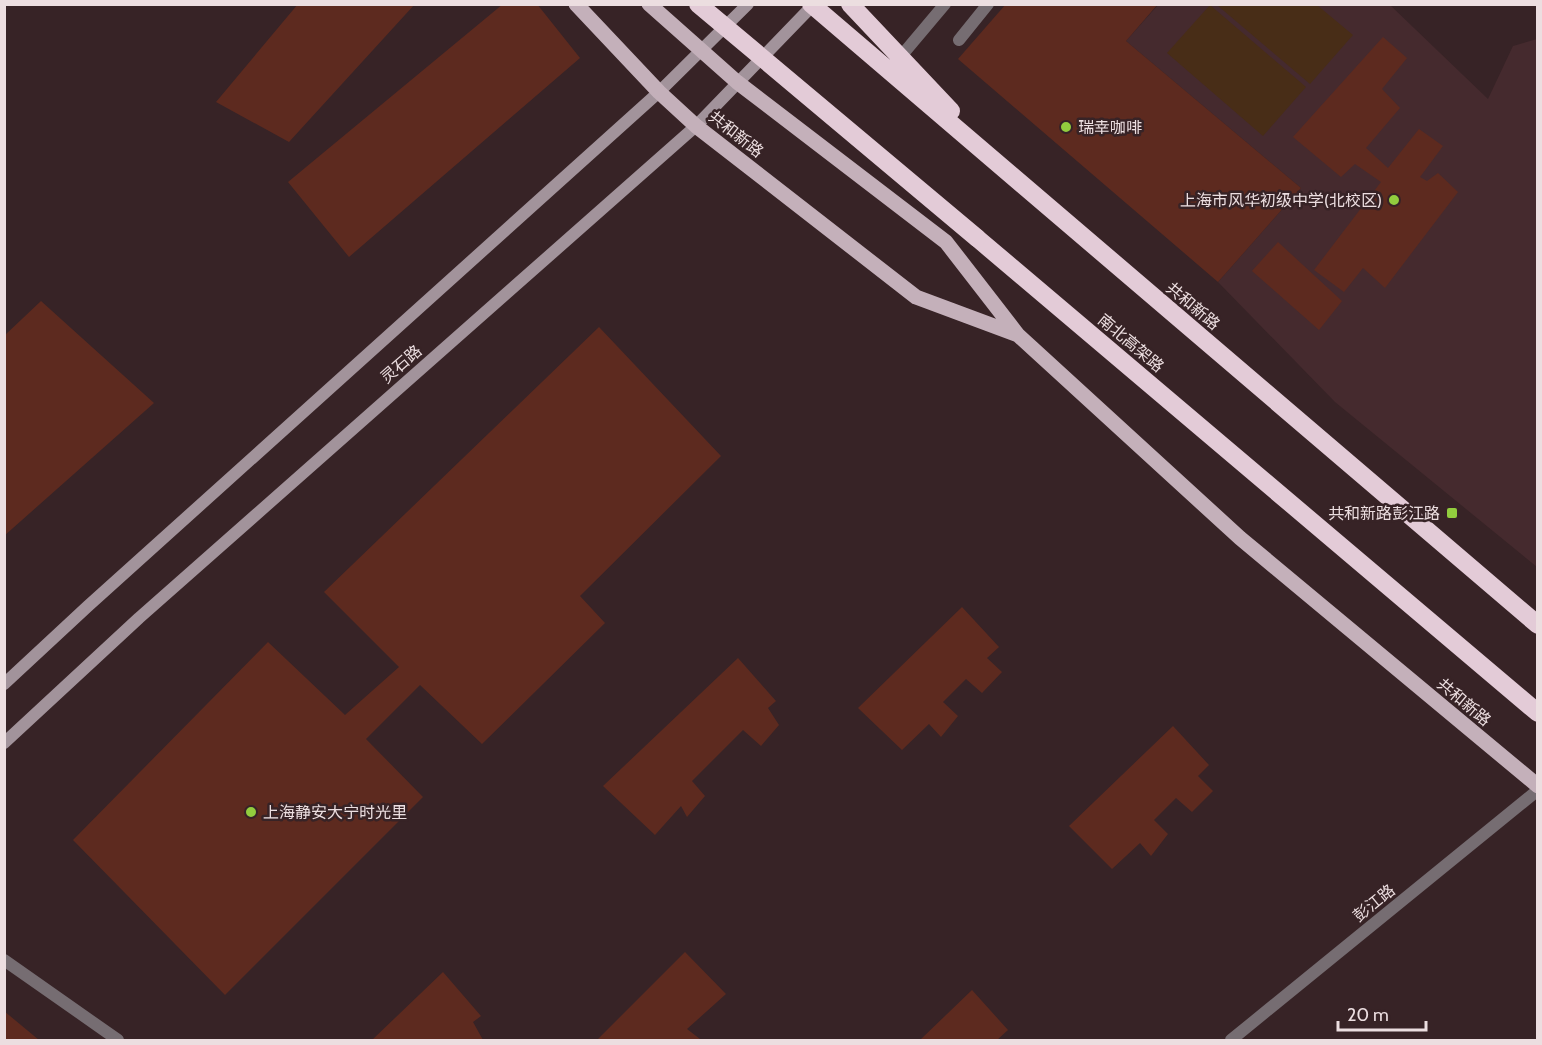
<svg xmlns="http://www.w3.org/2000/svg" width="1542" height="1045" viewBox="0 0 1542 1045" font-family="Cabin,'Noto Sans SC',sans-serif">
  <rect width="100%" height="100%" fill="#372326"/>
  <!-- built -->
  <path fill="#452a2e" d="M1158 5H1390L1488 99 1513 46 1537 39V567L1335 402 1218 282 1301 188 1126 41Z"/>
  <!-- green -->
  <path fill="#482d17" d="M1210 5 1306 87 1263 136 1167 53Z
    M1217 5H1317L1353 35 1310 84Z"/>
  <!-- building -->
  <path fill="#5d2a1f" d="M298 4H415L289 142 216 102Z
    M503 4H537L580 58 349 257 288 182Z
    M1006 4H1158L1126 41 1301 188 1218 282 958 59Z
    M1383 37 1407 58 1382 89 1400 108 1366 148 1388 168 1419 129 1443 146 1420 177 1427 181 1438 173 1458 192 1385 288 1363 268 1344 292 1314 270 1381 182 1355 164 1341 177 1293 137Z
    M1278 242 1342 301 1319 330 1252 271Z
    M41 301 154 403 4 536V336Z
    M599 327 721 456 580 596 605 623 482 744 420 685 366 739 423 797 225 995 73 840 268 642 345 715 399 667 324 592Z
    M962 607 999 647 987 658 1002 672 982 693 966 679 943 702 958 716 941 737 929 724 902 750 858 708Z
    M738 658 776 701 768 708 779 725 761 746 743 730 692 781 705 796 687 817 681 806 655 835 603 786Z
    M1173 726 1209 765 1198 776 1213 791 1192 812 1176 798 1154 820 1168 834 1151 856 1140 843 1112 869 1069 826Z
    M685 952 726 994 687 1029 700 1039 698 1040H597Z
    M443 972 481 1016 473 1022 483 1040H372Z
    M972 990 1008 1030 997 1040H920Z
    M4 1011 39 1040H4Z"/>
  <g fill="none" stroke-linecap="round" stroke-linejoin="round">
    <!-- lane -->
    <path stroke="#766d72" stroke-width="12" d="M959 40 988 4
      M897 61 945 4"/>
    <!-- street -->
    <path stroke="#766d72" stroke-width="12" d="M4 960 118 1040
      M1231 1040 1538 790"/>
    <!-- secondary -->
    <path stroke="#a2939b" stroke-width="12" d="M4 684 88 606 659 92 748 4
      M4 743 139 618 696 126 814 4"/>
    <!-- primary -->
    <path stroke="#c4b0ba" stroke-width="15" d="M576 4 659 92 696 126 916 297 1018 335 1240 538 1538 786
      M649 4 737 82 946 242 1018 335"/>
    <!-- highway -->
    <path stroke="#e3cbd7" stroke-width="18" d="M977 238 1538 713"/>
    <!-- highway-bridge -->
    <path stroke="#e3cbd7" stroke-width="18" d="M698 4 977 238
      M811 4 1538 625
      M850 4 951 111"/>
  </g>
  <!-- markers -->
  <g fill="#92cd3e" stroke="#372326" stroke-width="2">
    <circle cx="1066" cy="127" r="6"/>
    <circle cx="1394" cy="200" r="6"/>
    <rect x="1446" y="507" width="12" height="12" rx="3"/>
    <circle cx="251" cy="812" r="6"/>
  </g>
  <g text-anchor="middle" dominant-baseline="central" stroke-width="5" stroke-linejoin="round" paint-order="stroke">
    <!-- poi labels -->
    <g font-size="16" fill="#ecdee0" stroke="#372326" text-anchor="start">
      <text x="1078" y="127">瑞幸咖啡</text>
      <text x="1382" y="200" text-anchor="end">上海市风华初级中学(北校区)</text>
      <text x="1440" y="513" text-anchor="end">共和新路彭江路</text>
      <text x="263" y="812">上海静安大宁时光里</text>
    </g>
    <!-- street labels -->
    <g font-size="16" fill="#ecdee0" stroke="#372326">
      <text transform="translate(736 134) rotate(38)">共和新路</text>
      <text transform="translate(1193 306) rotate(40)">共和新路</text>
      <text transform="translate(1131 343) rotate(40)">南北高架路</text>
      <text transform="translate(401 364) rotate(-41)">灵石路</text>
      <text transform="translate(1464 702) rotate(40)">共和新路</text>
      <text transform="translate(1374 903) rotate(-39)">彭江路</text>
    </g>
  </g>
  <!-- border -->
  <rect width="1542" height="1045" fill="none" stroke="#ecdee0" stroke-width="12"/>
  <!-- scale -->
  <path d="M1338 1021v9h88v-9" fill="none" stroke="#ecdee0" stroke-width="3"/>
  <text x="1347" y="1021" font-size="18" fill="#ecdee0" stroke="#372326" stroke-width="4.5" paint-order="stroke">20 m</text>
</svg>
